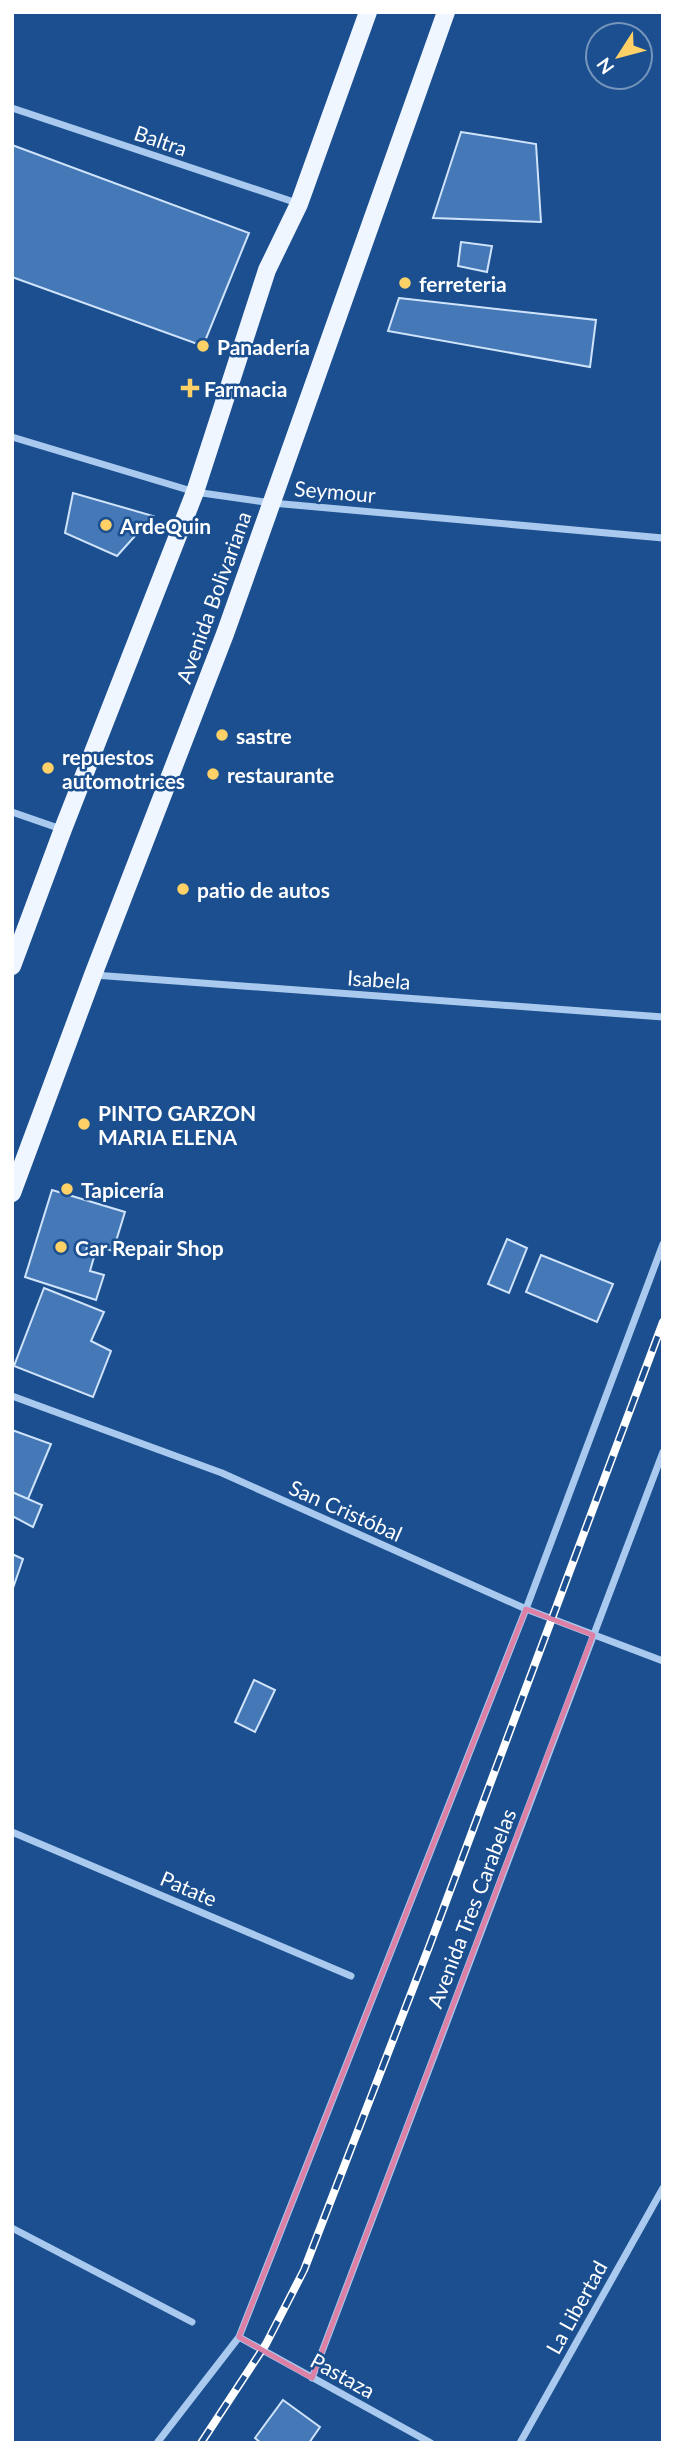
<svg xmlns="http://www.w3.org/2000/svg" width="675" height="2455" viewBox="0 0 675 2455" font-family="Lato,sans-serif">
  <rect width="100%" height="100%" fill="#1b4f8f"/>
  <!-- building -->
  <path fill="#4478b7" stroke="#cfe3fa" stroke-width="2" d="M461 132 536 144 541 222 433 218Z
    M12 145 249 233 203 346 12 277Z
    M461 242 492 246 487 272 458 266Z
    M399 298 596 320 590 367 388 331Z
    M73 493 153 516 117 556 65 533Z
    M52 1190 125 1212 113 1251 88 1243 85 1255 94 1257 90 1271 104 1275 96 1300 25 1277Z
    M507 1239 527 1248 509 1293 488 1284Z
    M541 1255 613 1284 597 1322 526 1292Z
    M44 1288 104 1312 91 1341 111 1351 93 1397 14 1366Z
    M12 1430 51 1444 28 1499 12 1492Z
    M12 1492 42 1505 33 1527 12 1516Z
    M12 1554 23 1559 12 1591Z
    M254 1680 275 1690 255 1732 235 1722Z
    M283 2400 320 2427 309 2443H261L255 2438Z"/>
  <g fill="none" stroke-linecap="round" stroke-linejoin="round">
    <!-- street -->
    <path stroke="#a9c9ee" stroke-width="7" d="M12 108 297 203
      M12 437 195 492 272 503 663 538
      M12 812 61 829
      M94 975 663 1017
      M12 1396 222 1473 526 1609 663 1661
      M12 1832 351 1976
      M12 2228 192 2322
      M239 2337 431 2443
      M312 2378 663 1452
      M157 2443 239 2337 526 1609 663 1244
      M520 2443 663 2188"/>
    <!-- primary -->
    <path stroke="#f0f6ff" stroke-width="18" d="M12 966 63 829 195 492 267 270 299 204 368 12
      M12 1193 93 975 225 634 446 12"/>
    <!-- rail casing -->
    <g stroke="#fff" stroke-width="8">
      <path id="rail" d="M201 2443 266 2344 304 2270 429 1947 663 1322"/>
    </g>
    <!-- rail -->
    <use href="#rail" stroke="#1b4f8f" stroke-width="5" stroke-dasharray="16" stroke-linecap="butt"/>
  </g>
  <!-- marked area -->
  <path fill="none" stroke="#dd80a5" stroke-width="5" stroke-linejoin="round" d="M526 1609 593 1635 312 2378 239 2337Z"/>
  <!-- markers -->
  <g fill="#ffd166" stroke="#1b4f8f" stroke-width="2.5">
    <circle cx="405" cy="283" r="7"/>
    <circle cx="203" cy="346" r="7"/>
    <path d="M186.5 377.5h7v7h7v7h-7v7h-7v-7h-7v-7h7z"/>
    <circle cx="106" cy="525" r="7"/>
    <circle cx="222" cy="735" r="7"/>
    <circle cx="48" cy="768" r="7"/>
    <circle cx="213" cy="774" r="7"/>
    <circle cx="183" cy="889" r="7"/>
    <circle cx="84" cy="1124" r="7"/>
    <circle cx="67" cy="1189" r="7"/>
    <circle cx="61" cy="1247" r="7"/>
  </g>
  <g text-anchor="middle" dominant-baseline="central" stroke-width="5" stroke-linejoin="round" paint-order="stroke">
    <!-- street labels -->
    <g font-size="21" fill="#fff" stroke="#1b4f8f">
      <text transform="translate(161 140) rotate(19)">Baltra</text>
      <text transform="translate(335 491) rotate(5)">Seymour</text>
      <text transform="translate(213 597) rotate(-70)">Avenida Bolivariana</text>
      <text transform="translate(379 979) rotate(4)">Isabela</text>
      <text transform="translate(346 1510) rotate(24)">San Cristóbal</text>
      <text transform="translate(189 1888) rotate(23)">Patate</text>
      <text transform="translate(471 1908) rotate(-69)">Avenida Tres Carabelas</text>
      <text transform="translate(576 2307) rotate(-61)">La Libertad</text>
      <text transform="translate(343 2375) rotate(29)">Pastaza</text>
    </g>
    <!-- poi labels -->
    <g font-size="21" font-weight="bold" fill="#fff" stroke="#1b4f8f" text-anchor="start">
      <text x="419" y="283">ferreteria</text>
      <text x="217" y="346">Panadería</text>
      <text x="204" y="388">Farmacia</text>
      <text x="120" y="525">ArdeQuin</text>
      <text x="236" y="735">sastre</text>
      <text x="62" y="756">repuestos<tspan x="62" dy="24">automotrices</tspan></text>
      <text x="227" y="774">restaurante</text>
      <text x="197" y="889">patio de autos</text>
      <text x="98" y="1112">PINTO GARZON<tspan x="98" dy="24">MARIA ELENA</tspan></text>
      <text x="81" y="1189">Tapicería</text>
      <text x="75" y="1247">Car Repair Shop</text>
    </g>
  </g>
  <!-- border -->
  <rect width="675" height="2455" fill="none" stroke="#ffffff" stroke-width="28"/>
  <!-- north arrow -->
  <g transform="translate(619 56) rotate(234)"><circle r="33" fill="#1b4f8f" stroke="#7695bc" stroke-width="2"/>
  <path d="M0-5L12 26L0 18L-12 26Z" fill="#ffd166"/>
  <text y="-10" font-size="19" font-weight="bold" text-anchor="middle" fill="#ffffff">N</text>
  </g>
</svg>
